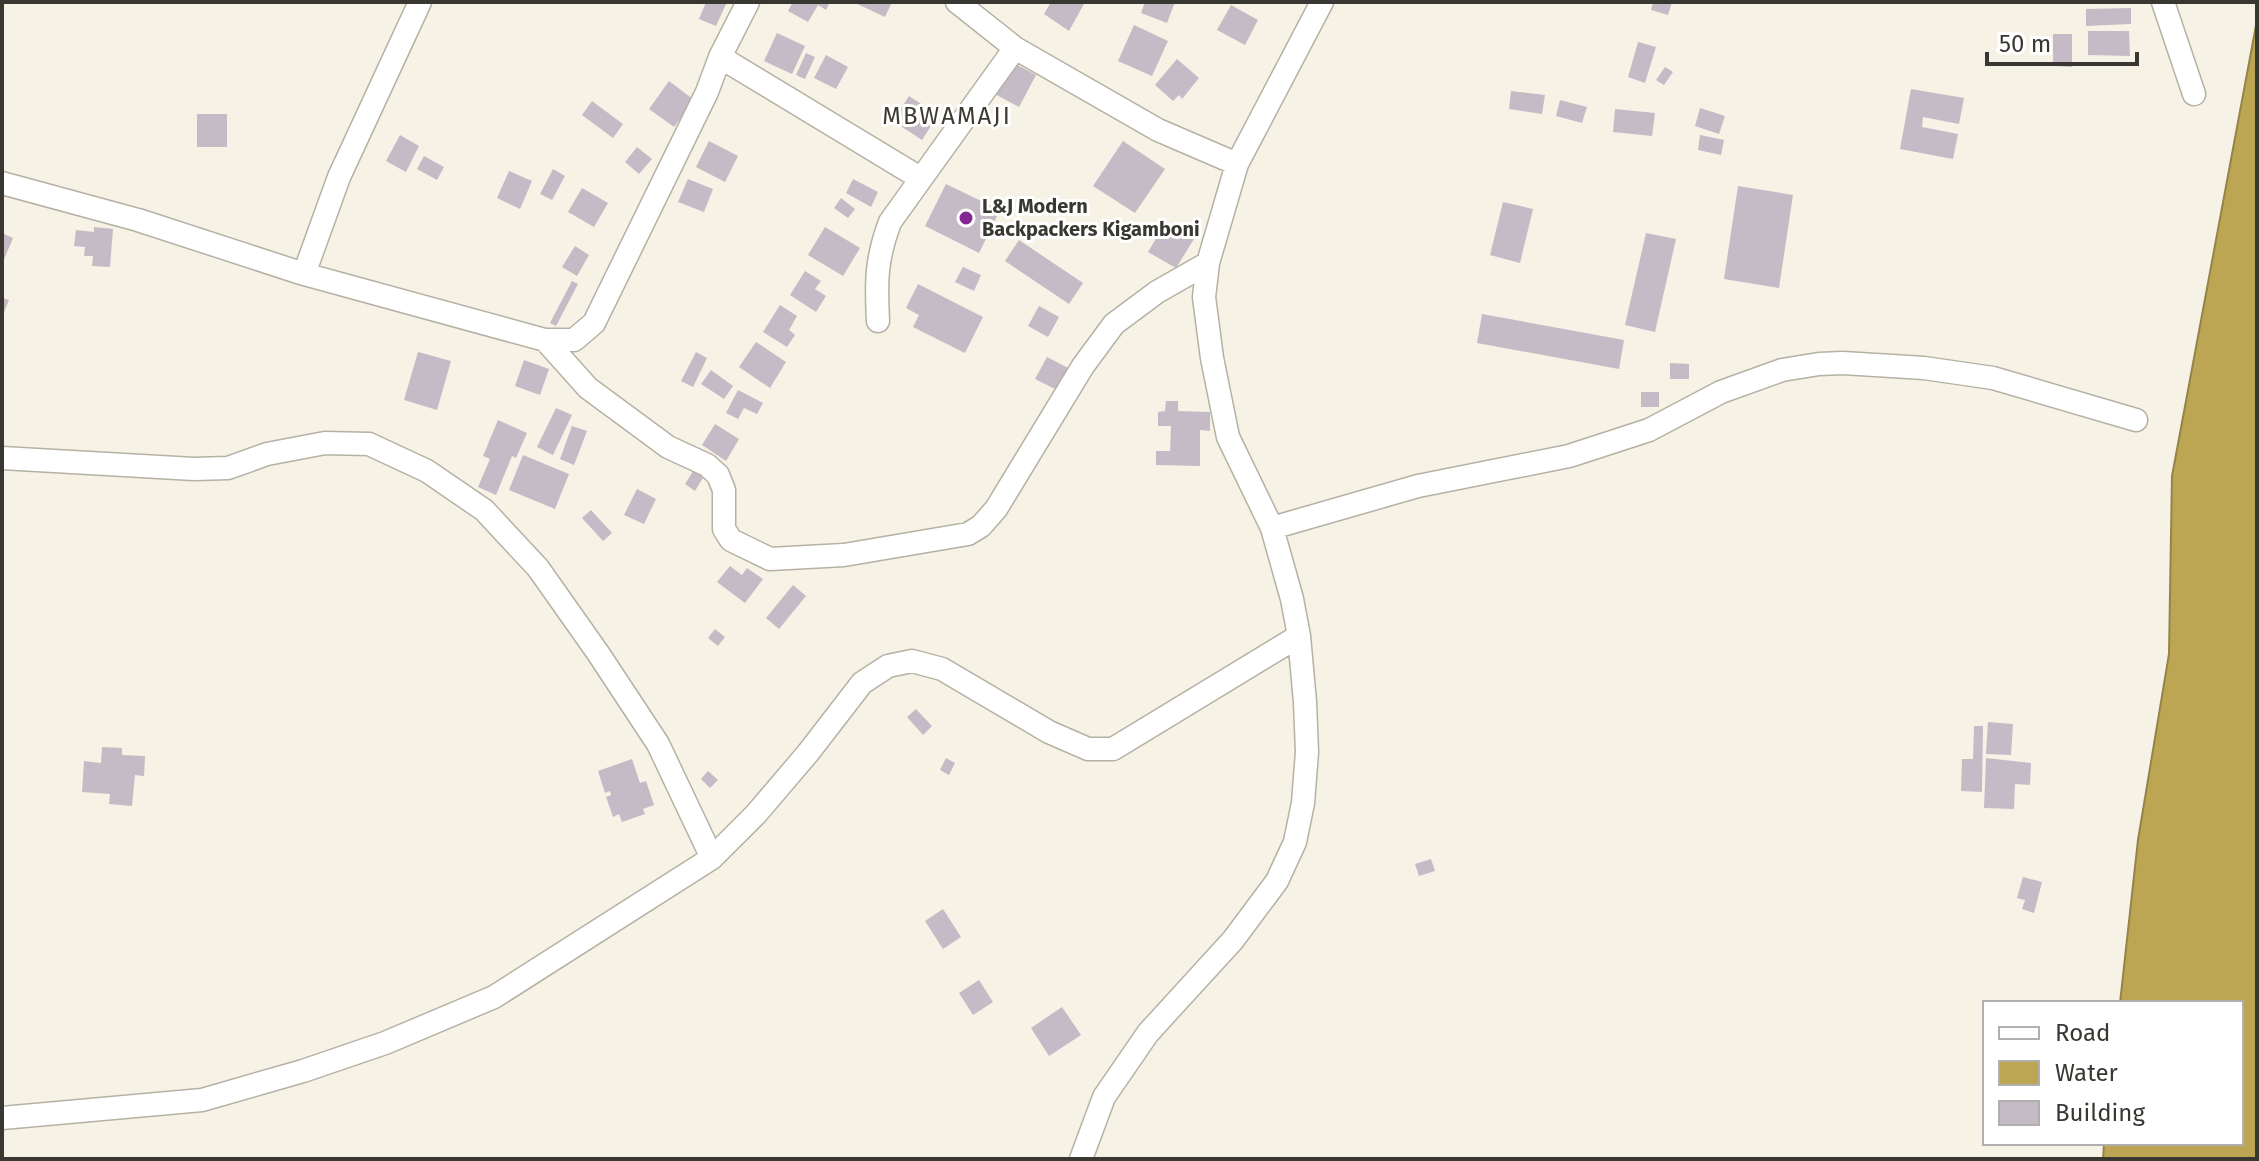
<svg xmlns="http://www.w3.org/2000/svg" width="2259" height="1161" viewBox="0 0 2259 1161" font-family="'Fira Sans',sans-serif">
  <rect width="100%" height="100%" fill="#f6f2e5"/>
  <!-- water -->
  <path fill="#bca553" stroke="#958449" stroke-width="2" d="M2257 20V1159H2103L2104 1143H2241V1003H2120L2138 840 2169 654 2172 476Z"/>
  <!-- building -->
  <path fill="#c4bbc6" d="M706 2H727L716 26 699 19Z
    M793 2H830L826 10 818 5 808 22 788 11Z
    M853 2H892L885 17Z
    M1051 2H1085L1069 31 1044 14Z
    M1145 2H1175L1167 23 1141 13Z
    M1653 2H1672L1668 15 1651 10Z
    M1231 5 1258 20 1245 45 1217 30Z
    M2131 8V24L2086 26V9Z
    M1134 25 1168 41 1152 76 1118 61Z
    M2088 31H2129L2130 56 2088 55Z
    M777 33 805 46 792 74 764 61Z
    M2053 34H2072V67L2053 66Z
    M1638 42 1656 47 1645 83 1628 77Z
    M806 53 815 57 805 79 796 75Z
    M826 55 848 67 836 89 814 78Z
    M1177 59 1199 78 1182 99 1179 95 1173 101 1155 85Z
    M1012 62 1036 75 1019 107 995 94Z
    M1665 67 1673 72 1664 85 1656 80Z
    M669 81 694 100 674 127 649 109Z
    M1911 89 1964 98 1959 124 1923 117 1922 127 1958 134 1953 159 1900 149Z
    M1511 91 1545 95 1542 114 1509 109Z
    M909 96 938 115 922 140 893 121Z
    M1560 100 1587 107 1582 123 1556 116Z
    M592 101 623 124 613 138 582 115Z
    M1700 108 1725 116 1719 134 1695 126Z
    M1615 109 1655 113 1652 136 1613 132Z
    M197 114H227V147H197Z
    M400 135 419 146 406 172 386 161Z
    M1700 135 1724 140 1721 155 1698 150Z
    M709 141 738 156 725 182 696 167Z
    M1123 141 1165 169 1135 213 1093 186Z
    M637 147 652 159 639 174 625 162Z
    M424 156 444 167 437 180 417 169Z
    M553 169 565 176 552 200 540 194Z
    M509 171 532 181 520 209 497 198Z
    M688 179 713 189 704 212 678 202Z
    M853 179 878 192 871 207 846 193Z
    M946 184 1000 210 979 253 925 226Z
    M1738 186 1793 195 1779 288 1724 279Z
    M582 188 608 203 594 227 568 212Z
    M841 198 855 209 848 218 834 208Z
    M1503 202 1533 209 1520 263 1490 255Z
    M1166 222 1194 239 1176 268 1148 252Z
    M94 227 113 229 110 267 92 266 93 256H84L85 247 74 246 76 230 94 232Z
    M825 227 860 248 843 276 808 255Z
    M2 233 13 238 2 264Z
    M1646 233 1676 239 1655 332 1625 325Z
    M1019 240 1083 283 1069 304 1005 261Z
    M575 246 589 255 577 276 562 267Z
    M963 267 981 275 974 291 955 282Z
    M805 271 821 281 815 289 826 296 816 312 790 295Z
    M572 281 578 284 556 326 550 323Z
    M918 284 983 317 965 353 913 327 919 315 906 308Z
    M2 298 9 300 2 317Z
    M780 305 797 316 789 330 795 335 787 347 763 332Z
    M1039 306 1059 317 1048 337 1028 326Z
    M1482 314 1624 340 1619 369 1477 343Z
    M756 342 786 362 770 388 739 367Z
    M418 352 451 361 437 410 404 400Z
    M696 352 707 358 693 387 681 381Z
    M1047 357 1068 368 1057 390 1035 379Z
    M524 360 549 369 540 395 515 386Z
    M1670 363 1689 364V379H1670Z
    M711 370 733 386 724 399 701 384Z
    M738 390 763 403 757 414 744 408 738 419 726 413Z
    M1641 392H1659V407H1641Z
    M1166 401H1178V411L1210 412V431L1200 430V466L1156 465V451H1170L1171 426H1158V412L1165 411Z
    M556 408 572 415 553 455 537 447Z
    M498 420 527 433 516 458 512 456 496 495 478 487 490 459 483 456Z
    M715 424 739 439 726 461 702 445Z
    M572 426 587 431 574 465 560 459Z
    M523 455 569 474 555 509 509 490Z
    M697 465 707 471 695 491 685 484Z
    M637 489 656 499 644 524 624 515Z
    M591 510 612 533 603 541 582 518Z
    M730 566 742 575 747 568 763 579 745 603 717 582Z
    M793 585 806 596 779 629 766 618Z
    M715 629 725 637 718 646 708 638Z
    M916 709 932 726 923 735 907 717Z
    M1988 722 2013 724 2011 755 1986 754Z
    M1974 726H1983L1982 792 1961 791 1962 759H1973Z
    M102 747 122 748V755L145 756 144 776 135 775 132 806 109 804 110 794 82 792 84 761 101 763Z
    M946 758 955 763 949 775 940 770Z
    M1986 758 2031 763 2030 785 2015 784 2014 809 1984 808Z
    M632 759 640 783 646 781 654 805 643 809 645 814 622 822 619 814 613 817 606 797 611 795 610 791 605 793 598 771Z
    M708 771 718 780 710 788 701 779Z
    M1431 859 1435 871 1419 876 1415 864Z
    M2023 877 2042 882 2034 913 2022 909 2025 900 2017 898Z
    M943 909 961 937 943 949 925 921Z
    M979 980 993 1002 973 1015 959 993Z
    M1062 1007 1081 1035 1049 1056 1031 1028Z"/>
  <g fill="none" stroke-linecap="round" stroke-linejoin="round">
    <!-- minor casing -->
    <g stroke="#b5b1a4" stroke-width="25">
      <path id="minor" d="M957 2 1015 48 1158 130 1237 164
        M2163 2 2194 94
        M720 57 920 178
        M2 183 138 220 304 274 545 340H574L594 323 707 92 720 57 748 2
        M304 274 339 177 420 2
        M878 321C876 282 876 259 890 222L1015 48
        M545 340 588 388 668 447 707 465 718 475 724 490V529L731 540 770 559 844 555 968 534 981 526 996 509 1083 366 1114 324 1157 292 1208 263
        M2 458 194 469 228 468 267 454 325 443 369 444 427 471 484 510 538 568 598 653 658 744 712 858
        M1272 528 1418 486 1569 456 1649 430 1721 392 1782 370 1819 364 1843 363 1924 368 1993 378 2136 420
        M2 1118 202 1100 303 1071 385 1043 494 997 712 858 756 814 808 753 862 683 888 666 912 661 942 669 1049 732 1088 749H1113L1299 636
        M1081 1159 1104 1097 1148 1033 1233 940 1277 881 1295 842 1303 803 1307 752 1305 702 1299 636 1292 599 1272 528 1228 437 1212 358 1204 297 1208 263 1237 164 1322 2"/>
    </g>
    <!-- minor -->
    <use href="#minor" stroke="#fff" stroke-width="22"/>
  </g>
  <!-- markers -->
  <circle fill="#822793" stroke="#fff" stroke-width="3" cx="966" cy="218" r="8"/>
  <g text-anchor="middle" dominant-baseline="central" stroke-width="6" stroke-linejoin="round" paint-order="stroke">
    <!-- poi labels -->
    <g font-size="20" font-weight="bold" fill="#393732" stroke="#fff" text-anchor="start">
      <text x="982" y="206">L&amp;J Modern<tspan x="982" dy="23">Backpackers Kigamboni</tspan></text>
    </g>
    <!-- quarter labels -->
    <g font-size="24" letter-spacing="2" fill="#3d3a2f" stroke="#fff">
      <text x="947" y="116">MBWAMAJI</text>
    </g>
  </g>
  <!-- border -->
  <rect width="2259" height="1161" fill="none" stroke="#393732" stroke-width="8"/>
  <!-- legend -->
  <rect x="1983" y="1001" width="260" height="144" fill="#ffffff" stroke="#b0afad" stroke-width="2"/>
  <rect x="1999" y="1027" width="40" height="12" fill="#ffffff" stroke="#b0afad" stroke-width="2"/>
  <text x="2055" y="1041" font-size="24" fill="#393732">Road</text>
  <rect x="1999" y="1061" width="40" height="24" fill="#bca553" stroke="#b0afad" stroke-width="2"/>
  <text x="2055" y="1081" font-size="24" fill="#393732">Water</text>
  <rect x="1999" y="1101" width="40" height="24" fill="#c4bbc6" stroke="#b0afad" stroke-width="2"/>
  <text x="2055" y="1121" font-size="24" fill="#393732">Building</text>
  <!-- scale -->
  <path d="M1987 52v12h150v-12" fill="none" stroke="#393732" stroke-width="4"/>
  <text x="1999" y="52" font-size="24" fill="#393732" stroke="#ffffff" stroke-width="6" paint-order="stroke">50 m</text>
</svg>
